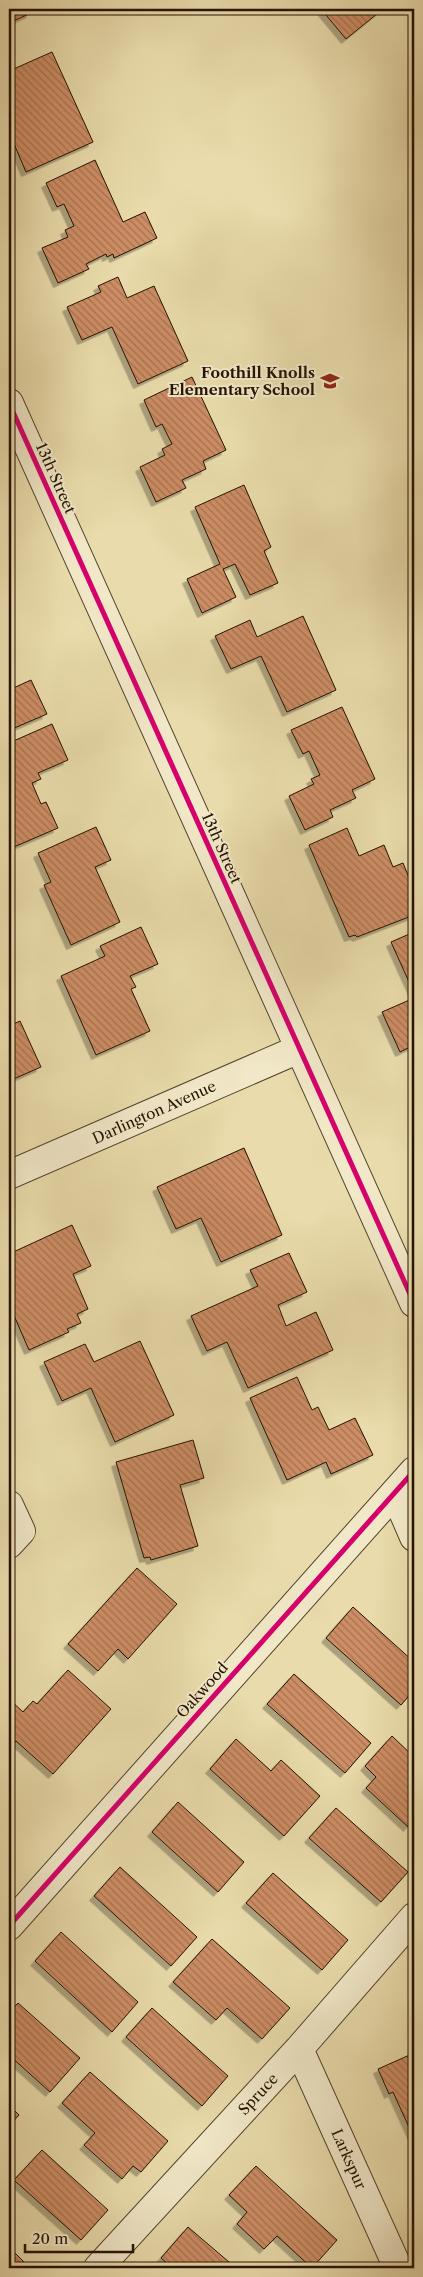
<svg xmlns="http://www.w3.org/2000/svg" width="423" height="2277" viewBox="0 0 423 2277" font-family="'Libre Caslon Text',serif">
  <defs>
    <pattern id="building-back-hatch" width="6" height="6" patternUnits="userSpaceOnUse" patternTransform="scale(1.25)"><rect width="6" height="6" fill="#cd8d65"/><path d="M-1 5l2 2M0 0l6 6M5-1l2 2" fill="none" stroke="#a67251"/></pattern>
    <filter id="shadow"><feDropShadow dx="-4.5" dy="4.5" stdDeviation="0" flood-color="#0004"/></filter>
  </defs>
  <rect width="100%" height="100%" fill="#e9dbab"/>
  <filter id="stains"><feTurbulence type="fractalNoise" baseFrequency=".004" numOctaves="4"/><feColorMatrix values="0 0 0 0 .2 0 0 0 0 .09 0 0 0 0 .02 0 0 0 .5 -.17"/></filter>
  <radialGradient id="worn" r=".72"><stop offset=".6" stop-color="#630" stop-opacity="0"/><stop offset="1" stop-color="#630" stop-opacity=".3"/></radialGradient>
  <!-- building -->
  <path fill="url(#building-back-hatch)" stroke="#241101" filter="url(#shadow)" d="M9 9H29L31 13 9 23Z
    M321 9H383L346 39Z
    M52 52 93 142 26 172 9 132V71Z
    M95 160 123 222 145 212 157 238 114 258 113 254 107 257 106 254 86 264 89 269 58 283 42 248 68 237 65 230 74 226 64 204 57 207 46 183Z
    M118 277 127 298 154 286 188 361 138 384 112 327 82 340 67 307 101 292 98 286Z
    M192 377 226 450 203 461 206 469 182 480 186 488 156 502 140 467 165 455 162 449 172 444 162 424 156 427 144 400Z
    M244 485 271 547 264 551 278 583 250 595 235 564 223 569 236 597 202 613 187 579 220 564 195 507Z
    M303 616 336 690 287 712 261 656 231 669 215 636 250 620 257 637Z
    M31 680 47 714 12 729 9 722V690Z
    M342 707 375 779 352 790 356 798 330 810 333 817 305 830 289 796 314 784 311 779 320 775 309 751 303 754 291 730Z
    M52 724 68 760 38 773 41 779 32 783 41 804 46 802 58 828 9 849V743Z
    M96 827 111 860 95 867 120 922 71 945 44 885 51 882 38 853Z
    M347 828 359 856 384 845 393 867 403 863 414 890V915L357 937 355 935 349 937 309 845Z
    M141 927 158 964 130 976 136 987 131 989 150 1031 96 1055 61 976 105 956 100 946Z
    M414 932V993L391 942Z
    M414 998V1045L400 1052 382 1012Z
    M20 1021 41 1067 9 1081V1026Z
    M244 1148 282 1235 221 1262 201 1218 176 1229 157 1187Z
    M72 1225 91 1266 73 1274 88 1309 77 1314 81 1323 67 1329 69 1332 29 1350 9 1304V1254Z
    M289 1253 307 1292 278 1305 286 1326 316 1312 333 1350 248 1388 227 1342 207 1351 191 1316 258 1286 250 1270Z
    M140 1341 174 1415 115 1442 91 1388 62 1401 44 1362 85 1344 94 1362Z
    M297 1377 312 1410 318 1407 329 1430 355 1418 373 1455 331 1474 326 1462 287 1480 250 1398Z
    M193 1440 204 1478 180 1485 198 1546 151 1560 150 1557 144 1558 116 1462Z
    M137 1568 177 1604 128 1659 118 1649 98 1671 68 1644Z
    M353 1607 414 1662V1690L401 1705 326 1638Z
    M68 1670 111 1709 53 1774 16 1741 9 1749V1699L23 1712 33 1701 37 1704Z
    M294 1674 371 1743 345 1773 267 1704Z
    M392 1736 414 1757V1820L408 1827 366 1788 376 1777 365 1766Z
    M236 1739 271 1771 281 1760 320 1796 284 1836 210 1769Z
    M9 1798 15 1804 9 1811Z
    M178 1802 244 1862 218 1892 152 1832Z
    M336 1808 408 1872 381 1902 309 1838Z
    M120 1867 197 1937 171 1966 94 1896Z
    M273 1873 348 1940 322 1970 246 1903Z
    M61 1932 138 2002 112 2032 35 1961Z
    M212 1939 290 2008 262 2039 227 2008 216 2020 173 1982Z
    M18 2003 80 2058 50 2092 9 2055V2013Z
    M152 2008 228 2076 202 2106 126 2037Z
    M414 2053V2135L413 2136 393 2092 389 2094 378 2069Z
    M90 2072 168 2141 141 2172 133 2166 122 2179 84 2145 95 2133 62 2103Z
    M9 2105 19 2115 9 2126Z
    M42 2150 108 2210 81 2240 14 2180Z
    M256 2166 337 2240 312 2268 277 2236 264 2249 237 2224 247 2212 229 2195Z
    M188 2227 236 2268H173L161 2258Z
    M9 2247 30 2268H9Z"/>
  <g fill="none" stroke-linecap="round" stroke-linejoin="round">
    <!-- minor casing -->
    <g stroke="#55442c" stroke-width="30">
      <path id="minor" d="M9 403 414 1303
        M9 1175 299 1049
        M395 1493 414 1537
        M9 1505 21 1531 9 1544
        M9 1926 414 1471
        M299 2049 398 2268
        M98 2268 299 2049 414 1917"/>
    </g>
    <!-- minor -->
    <use href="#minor" stroke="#f1e8c8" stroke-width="28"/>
    <!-- cycleway casing -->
    <g stroke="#f1e8c8" stroke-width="8">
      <path id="cycleway" d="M9 403 414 1303
        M9 1926 414 1471"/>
    </g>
    <!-- cycleway -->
    <use href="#cycleway" stroke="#d6006c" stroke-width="5"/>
  </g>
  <!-- icons -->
  <defs>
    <g id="school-bare" transform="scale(1.5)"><path d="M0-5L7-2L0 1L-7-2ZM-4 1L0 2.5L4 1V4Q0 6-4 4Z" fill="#8f2418" stroke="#f1e8c8" stroke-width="2.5" paint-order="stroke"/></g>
  </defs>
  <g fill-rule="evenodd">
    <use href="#school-bare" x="330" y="381"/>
  </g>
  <g text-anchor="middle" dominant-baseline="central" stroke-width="4" stroke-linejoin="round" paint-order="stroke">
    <!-- poi labels -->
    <g font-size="15" font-weight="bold" fill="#241101" stroke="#f1e8c8" text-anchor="end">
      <text x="315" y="372">Foothill Knolls<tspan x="315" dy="17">Elementary School</tspan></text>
    </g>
    <!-- street labels -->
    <g font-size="15" fill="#241101" stroke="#f1e8c8">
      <text transform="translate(56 478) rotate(66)">13th Street</text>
      <text transform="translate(222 848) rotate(66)">13th Street</text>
      <text transform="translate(154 1112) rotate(-24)">Darlington Avenue</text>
      <text transform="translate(202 1690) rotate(-48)">Oakwood</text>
      <text transform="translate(258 2094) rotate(-47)">Spruce</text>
      <text transform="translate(349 2159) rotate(66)">Larkspur</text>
    </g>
  </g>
  <!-- margin -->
  <rect width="423" height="2277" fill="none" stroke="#e9dbab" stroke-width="30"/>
  <rect x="10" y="10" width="403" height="2257" fill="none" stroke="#241101" stroke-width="2.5"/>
  <rect x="15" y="15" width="393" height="2247" fill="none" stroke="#241101"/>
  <!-- scale -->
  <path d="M25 2244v8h108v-8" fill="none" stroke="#241101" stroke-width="2.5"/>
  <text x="32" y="2244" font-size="15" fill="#241101" stroke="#f1e8c8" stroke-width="4" paint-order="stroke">20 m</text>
  <rect width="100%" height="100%" filter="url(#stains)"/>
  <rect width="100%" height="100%" fill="url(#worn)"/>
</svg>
